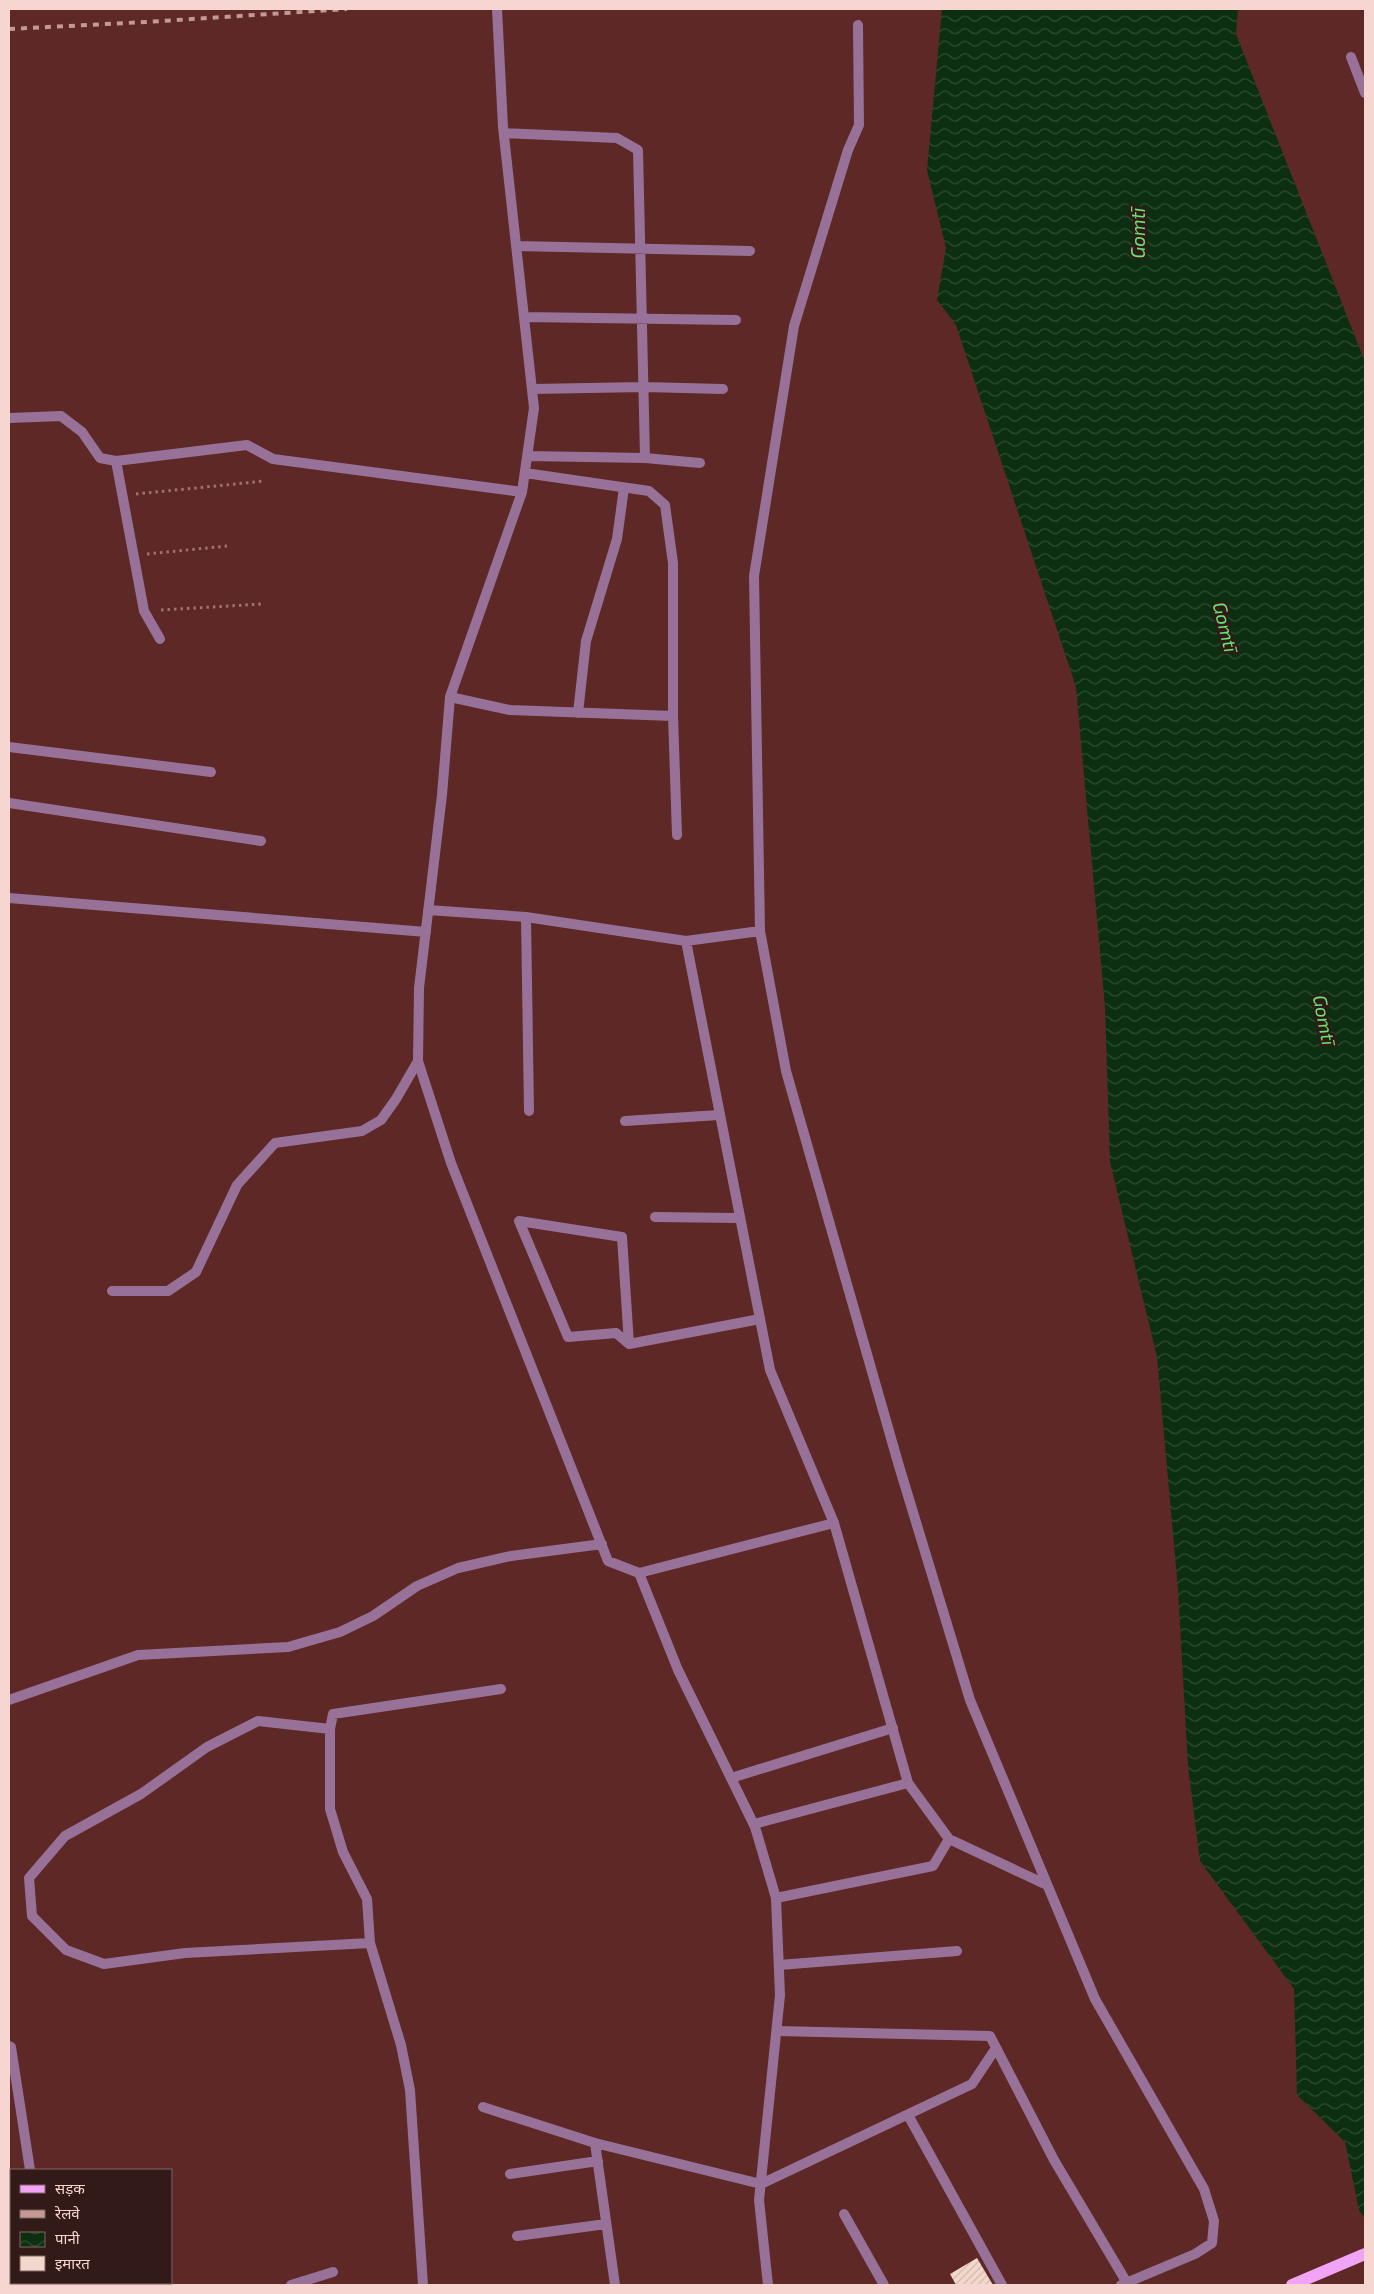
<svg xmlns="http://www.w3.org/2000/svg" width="1374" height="2294" viewBox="0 0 1374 2294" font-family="'Exo 2','Noto Sans Devanagari',sans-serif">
  <defs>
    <pattern id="water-waves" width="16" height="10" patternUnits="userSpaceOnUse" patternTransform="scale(1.25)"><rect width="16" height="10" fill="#0d2f11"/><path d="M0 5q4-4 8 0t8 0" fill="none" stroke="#314c33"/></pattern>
    <pattern id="building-hatch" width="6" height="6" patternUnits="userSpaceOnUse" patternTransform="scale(1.25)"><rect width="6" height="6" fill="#f2d8cc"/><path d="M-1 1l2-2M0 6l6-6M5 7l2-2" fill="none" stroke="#d0bab0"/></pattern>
  </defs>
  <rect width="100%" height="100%" fill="#5d2825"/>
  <!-- water -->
  <path fill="url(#water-waves)" d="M942 9H1238L1236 34 1365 362V2219L1359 2210 1345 2142 1297 2095 1294 1989 1200 1861 1188 1766 1178 1589 1157 1357 1110 1162 1105 1007 1076 687 956 325 937 300 946 248 927 170Z"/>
  <!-- building -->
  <path fill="url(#building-hatch)" d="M977 2258 993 2285H956L950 2274Z"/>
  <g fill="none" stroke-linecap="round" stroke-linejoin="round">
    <!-- path -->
    <path stroke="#9f726f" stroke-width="3" stroke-dasharray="2.5 4" stroke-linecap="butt" d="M136 494 265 481
      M147 554 227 546
      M161 610 262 604"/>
    <!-- service -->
    <path stroke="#977198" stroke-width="10" d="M450 697 510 710 673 716 677 835
      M578 713 586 641 617 539 624 488
      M526 917 529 1111
      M625 1121 719 1115
      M655 1217 739 1218
      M519 1221 568 1337 616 1333 629 1344 760 1319
      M519 1221 622 1237 629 1344
      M112 1291H168L196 1272 237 1185 275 1143 362 1131 381 1120 396 1099 418 1061
      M639 1573 834 1523
      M731 1778 893 1728
      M754 1824 908 1783
      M776 1898 933 1866 949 1839
      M779 1965 957 1951
      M777 2031 990 2036 1054 2160 1127 2283
      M9 2046 11 2047 30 2170
      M908 2115 1002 2285
      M761 2184 972 2084 996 2048
      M844 2214 884 2285
      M9 2235 11 2234
      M47 2283V2285
      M291 2285 333 2272"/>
    <!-- minor -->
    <path stroke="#977198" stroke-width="10" d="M497 9 503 127 534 408 522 492 450 697 442 795 419 988 418 1061 451 1163 608 1561 639 1573 678 1670 755 1827 776 1898 780 1995 759 2200 768 2285
      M1351 57 1365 93
      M504 133 617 138 638 150 645 458
      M516 246 750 251
      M524 317 736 320
      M532 389 644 387 723 389
      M9 418 61 416 82 432 100 458 116 461
      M528 456 645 458 700 463
      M525 473 649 491 665 505 673 563V716
      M160 639 144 611 116 461 247 445 273 459 522 492
      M9 747 211 772
      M9 803 261 841
      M9 898 426 932
      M428 910 526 917 686 941 770 1370 834 1523 908 1783 949 1839 1047 1885
      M760 931 754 576 794 326 848 150 859 125 858 25
      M686 941 760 931 786 1071 899 1466 970 1700 1095 1999 1204 2189 1214 2221 1212 2243 1195 2254 1121 2285
      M9 1700 138 1655 288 1647 340 1632 373 1616 417 1586 458 1568 511 1556 602 1544
      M330 1729 258 1721 207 1747 141 1794 65 1836 29 1878 32 1916 66 1950 104 1964 185 1953 370 1943
      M483 2107 595 2143 761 2184
      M595 2143 615 2285
      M510 2174 598 2161
      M517 2236 606 2224
      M423 2285 410 2090 401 2045 370 1943 367 1899 343 1852 330 1809V1729L333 1714 501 1689"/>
    <!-- primary -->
    <path stroke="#f1a3f5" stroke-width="12" d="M1292 2285 1365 2254"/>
    <!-- rail -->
    <path stroke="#c29995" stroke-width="4" stroke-dasharray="6 6" stroke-linecap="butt" d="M9 29 146 22 347 9"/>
  </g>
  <g text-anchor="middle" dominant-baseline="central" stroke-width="5" stroke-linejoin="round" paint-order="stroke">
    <!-- water labels -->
    <g font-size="19" font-style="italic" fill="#65e571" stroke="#321a18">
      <text transform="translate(1137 233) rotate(-90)">Gomtī</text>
      <text transform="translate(1226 627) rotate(76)">Gomtī</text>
      <text transform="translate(1325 1020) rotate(79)">Gomtī</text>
    </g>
  </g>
  <!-- border -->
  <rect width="1374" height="2294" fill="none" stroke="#f7d5d1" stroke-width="20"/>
  <!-- legend -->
  <rect x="10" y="2169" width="162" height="115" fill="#321a18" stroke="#816562"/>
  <rect x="20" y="2185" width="25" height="8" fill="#f1a3f5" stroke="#816562"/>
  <text x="55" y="2194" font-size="15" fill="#f7d5d1">सड़क</text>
  <rect x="20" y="2210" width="25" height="8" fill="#c29995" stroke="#816562"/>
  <text x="55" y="2219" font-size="15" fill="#f7d5d1">रेलवे</text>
  <rect x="20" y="2232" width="25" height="15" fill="url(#water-waves)" stroke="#816562"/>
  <text x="55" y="2244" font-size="15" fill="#f7d5d1">पानी</text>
  <rect x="20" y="2256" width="25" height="15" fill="#f2d8cc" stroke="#816562"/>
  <text x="55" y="2269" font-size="15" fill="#f7d5d1">इमारत</text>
</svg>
